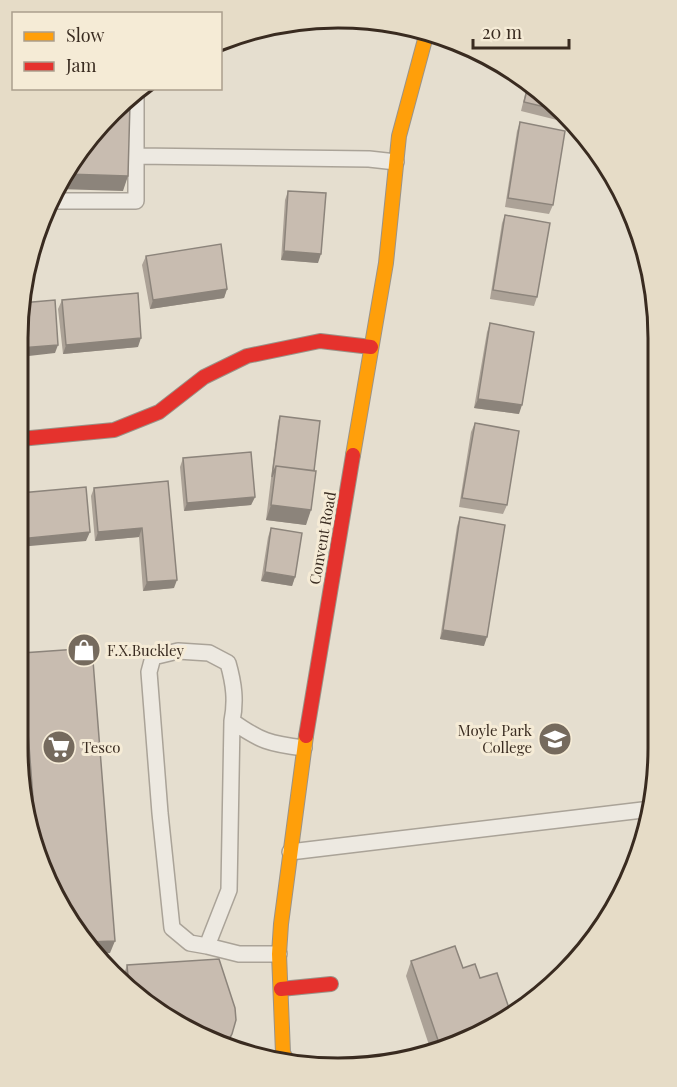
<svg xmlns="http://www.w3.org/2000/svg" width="677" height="1087" viewBox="0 0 677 1087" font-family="'Playfair Display',serif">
  <rect width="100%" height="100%" fill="#e5decf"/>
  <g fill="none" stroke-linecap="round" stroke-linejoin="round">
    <!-- lane casing -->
    <g stroke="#aaa398" stroke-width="18">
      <path id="lane" d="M136 156 369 159 396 162
        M51 201H136V98
        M178 651 209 653 228 663C234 684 236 701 232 721L229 890 207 946 190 943 172 928 160 813 149 672 153 657Z
        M232 721C260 741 270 744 304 748
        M290 852 651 809
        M207 946 239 954H279"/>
    </g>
    <!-- slow casing -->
    <g stroke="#9a9388" stroke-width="16">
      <path id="slow" d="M353 455 386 263 399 136 427 32
        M289 1063 283 1053 279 954 281 924 306 736"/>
    </g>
    <!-- jam casing -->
    <g stroke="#9a9388" stroke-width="16">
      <path id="jam" d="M20 439 114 430 159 412 204 377 247 356 320 341 371 347
        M306 736 353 455
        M281 989 331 984"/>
    </g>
    <!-- lane -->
    <use href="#lane" stroke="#ede9e1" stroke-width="15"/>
    <!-- slow -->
    <use href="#slow" stroke="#ff9f0a" stroke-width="14"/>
    <!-- jam -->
    <use href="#jam" stroke="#e5322d" stroke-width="14"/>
  </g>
  <!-- wall -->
  <path fill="#aca297" d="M528 82 534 84 566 117 565 122 521 111Z
    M520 122 553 205 549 214 505 207 517 131Z
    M288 191 318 263 281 260 285 200Z
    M505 215 537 297 534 306 490 299 502 223Z
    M146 256 227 289 224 298 150 309 142 265Z
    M62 300 138 347 63 354 58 309Z
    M490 323 519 414 474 408 487 332Z
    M280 416 314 471 306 525 266 520 278 421Z
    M475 423 507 505 503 514 459 507 471 432Z
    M183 458 255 497 251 505 184 511 180 467Z
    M168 481 174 588 143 591 139 537 95 541 91 496 94 488Z
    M460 517 484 646 440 639 457 526Z
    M271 528 295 577 292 586 261 581 268 537Z
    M22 653 110 953 35 851 28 811 18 683 19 661Z
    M411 961 480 978 512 1017 432 1054 406 976Z
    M127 965 232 1034 227 1048 144 1003 122 980Z"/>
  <!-- shaded-wall -->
  <path fill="#8c847b" d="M66 174 128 176 123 191 58 189Z
    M284 251 321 254 318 263 281 260Z
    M227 289 224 298 150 309 153 300Z
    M141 338 138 347 63 354 66 345Z
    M58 345 55 353 20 357V348Z
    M478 399 522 405 519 414 474 408Z
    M255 497 251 505 184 511 187 503Z
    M271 505 311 510 306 525 266 520Z
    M142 528 139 537 95 541 98 532Z
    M90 532 86 541 19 547V539Z
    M265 572 295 577 292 586 261 581Z
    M177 580 174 588 143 591 147 582Z
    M443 630 487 637 484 646 440 639Z
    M115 941 110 953 98 954 87 942Z
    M232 1034 227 1048 225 1046Z"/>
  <!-- building -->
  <path fill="#c8bcb0" stroke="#8c847b" stroke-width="1.5" d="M529 82 534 84 561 111 524 102Z
    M130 103 128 176 66 174 84 143Z
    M520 122 565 131 553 205 508 198Z
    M288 191 326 193 321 254 284 251Z
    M505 215 550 223 537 297 493 290Z
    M221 244 227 289 153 300 146 256Z
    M138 293 141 338 66 345 62 300Z
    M55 300 58 345 20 348 21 303Z
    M490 323 534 332 522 405 478 399Z
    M280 416 320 421 314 471 276 466 272 477Z
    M475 423 519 431 507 505 462 498Z
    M251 452 255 497 187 503 183 458Z
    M276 466 316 471 311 510 271 505Z
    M168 481 177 580 147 582 142 528 98 532 94 488Z
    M86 487 90 532 19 539 20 493Z
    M460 517 505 525 487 637 443 630Z
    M271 528 302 533 295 577 265 572Z
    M92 648 115 941 87 942 72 927 35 851 31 826 35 825 22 653Z
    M455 946 463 968 475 964 480 978 497 973 512 1017 441 1049 411 961Z
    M219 959 235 1008 236 1020 232 1034 225 1046 144 1003 129 987 127 965Z"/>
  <!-- icons -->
  <defs>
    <g id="shop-disc" transform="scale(1.725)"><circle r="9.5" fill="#756a5d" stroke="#f5ebd6"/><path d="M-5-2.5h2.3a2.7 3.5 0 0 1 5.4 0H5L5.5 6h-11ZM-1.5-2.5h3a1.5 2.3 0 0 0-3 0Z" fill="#fff"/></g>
    <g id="school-disc" transform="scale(1.725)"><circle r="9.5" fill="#756a5d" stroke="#f5ebd6"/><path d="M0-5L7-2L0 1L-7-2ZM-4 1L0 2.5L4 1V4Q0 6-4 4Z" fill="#fff"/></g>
    <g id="supermarket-disc" transform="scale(1.725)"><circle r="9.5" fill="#756a5d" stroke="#f5ebd6"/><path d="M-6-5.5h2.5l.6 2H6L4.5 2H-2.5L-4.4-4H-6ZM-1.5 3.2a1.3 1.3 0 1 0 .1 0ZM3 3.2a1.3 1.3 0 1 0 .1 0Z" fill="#fff"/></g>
  </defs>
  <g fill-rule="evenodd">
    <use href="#shop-disc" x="84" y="650"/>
    <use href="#school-disc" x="555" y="739"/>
    <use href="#supermarket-disc" x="59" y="747"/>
  </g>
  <g text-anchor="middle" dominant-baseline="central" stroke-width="6" stroke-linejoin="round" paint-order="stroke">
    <!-- street labels -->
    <g font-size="15" fill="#392b20" stroke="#f5ebd6">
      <text transform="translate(322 538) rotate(-80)">Convent Road</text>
    </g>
    <!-- poi labels -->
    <g font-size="15" fill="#392b20" stroke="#f5ebd6" text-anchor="start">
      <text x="107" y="650">F.X.Buckley</text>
      <text x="532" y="730" text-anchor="end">Moyle Park<tspan x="532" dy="17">College</tspan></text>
      <text x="82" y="747">Tesco</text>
    </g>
  </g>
  <!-- crop -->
  <path d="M0 0H677V1087H0ZM338 28H338A310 310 0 0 1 648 338V748A310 310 0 0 1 338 1058H338A310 310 0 0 1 28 748V338A310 310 0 0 1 338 28Z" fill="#e6dcc7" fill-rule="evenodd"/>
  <path fill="none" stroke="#392b20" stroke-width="3" d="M338 28H338A310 310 0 0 1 648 338V748A310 310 0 0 1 338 1058H338A310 310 0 0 1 28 748V338A310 310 0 0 1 338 28Z"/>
  <!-- legend -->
  <rect x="12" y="12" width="210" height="78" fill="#f5ebd6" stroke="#aa9e8d" stroke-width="1.5"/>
  <rect x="24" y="32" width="30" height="9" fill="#ff9f0a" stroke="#aa9e8d" stroke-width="1.5"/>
  <text x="66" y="42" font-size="18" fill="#392b20">Slow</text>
  <rect x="24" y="62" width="30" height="9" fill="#e5322d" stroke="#aa9e8d" stroke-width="1.5"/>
  <text x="66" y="72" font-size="18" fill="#392b20">Jam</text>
  <!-- scale -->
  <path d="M473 39v9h96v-9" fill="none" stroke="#392b20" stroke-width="3"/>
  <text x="482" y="39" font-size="18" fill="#392b20" stroke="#f5ebd6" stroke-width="4.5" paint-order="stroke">20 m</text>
</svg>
